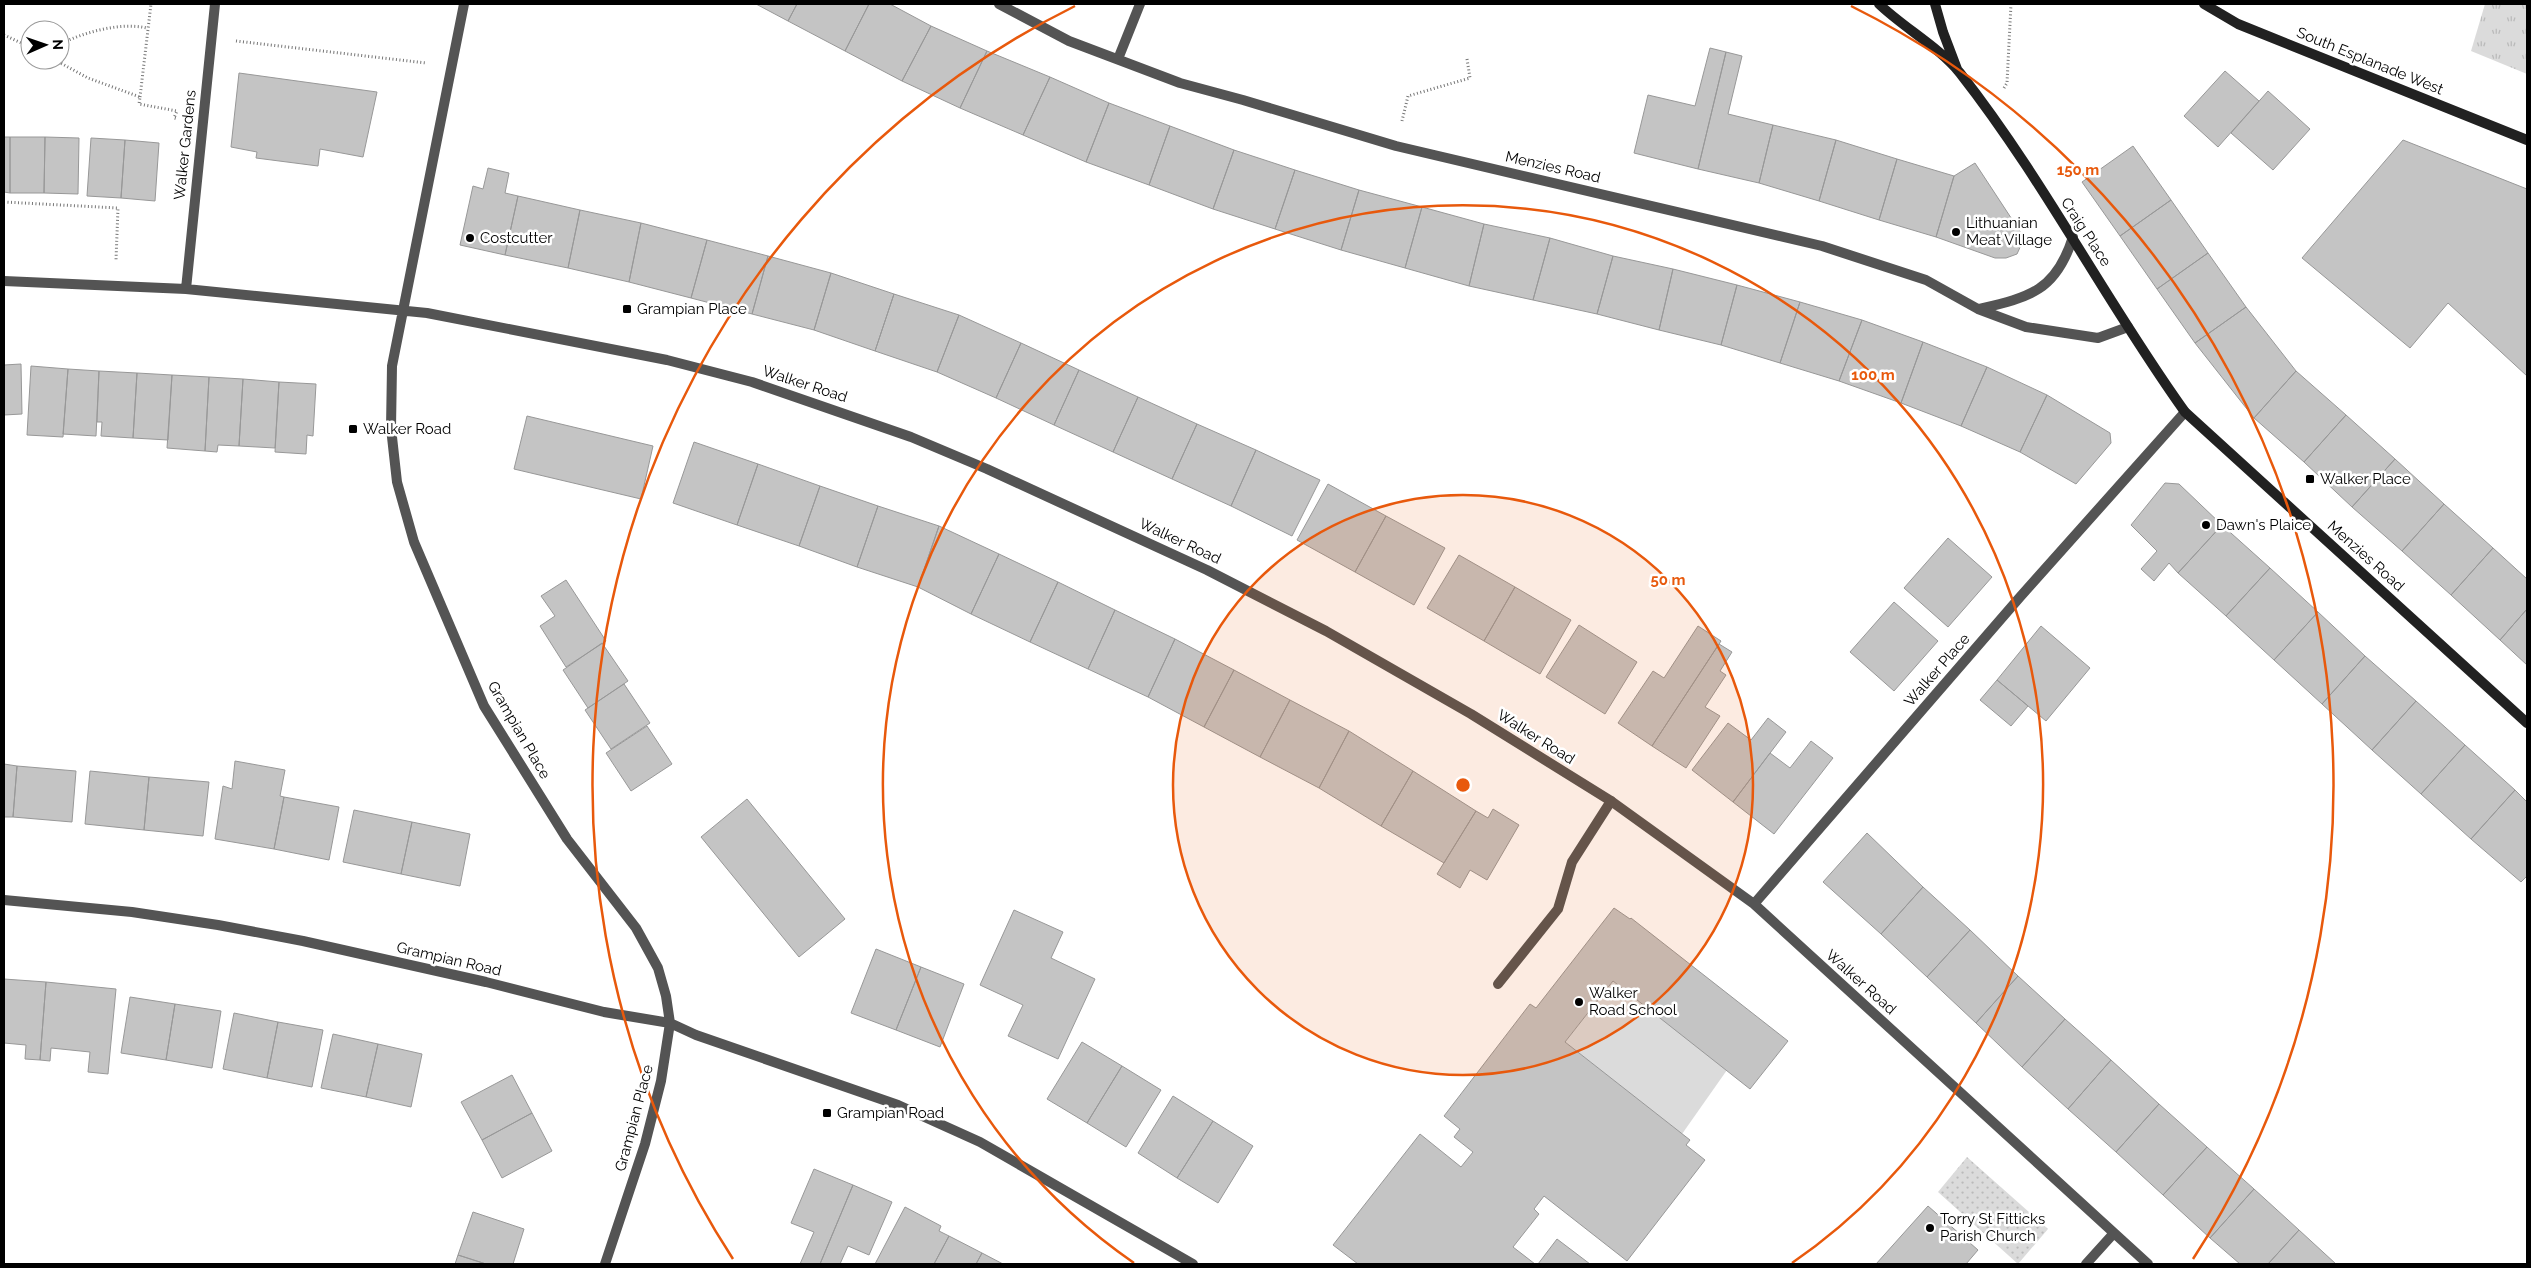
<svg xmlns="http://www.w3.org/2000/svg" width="2531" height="1268" viewBox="0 0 2531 1268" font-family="Raleway,sans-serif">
  <defs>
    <pattern id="grass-dots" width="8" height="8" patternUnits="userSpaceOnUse" patternTransform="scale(1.25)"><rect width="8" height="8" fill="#dbdbdb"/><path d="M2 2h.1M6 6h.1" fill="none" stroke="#bababa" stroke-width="1.8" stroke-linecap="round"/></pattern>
    <pattern id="park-tufts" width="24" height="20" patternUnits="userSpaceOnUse" patternTransform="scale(1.25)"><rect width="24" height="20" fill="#dbdbdb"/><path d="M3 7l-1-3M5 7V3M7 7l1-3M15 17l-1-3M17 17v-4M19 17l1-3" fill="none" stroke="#bababa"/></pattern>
  </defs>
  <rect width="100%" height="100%" fill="#fff"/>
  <!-- grass -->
  <path fill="url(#grass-dots)" d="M1967 1157 2048 1229 2018 1264 1938 1192Z"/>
  <!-- park -->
  <path fill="url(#park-tufts)" d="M2485 4H2527V74L2471 51Z"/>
  <!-- pitch -->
  <path fill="#dbdbdb" d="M1613 981 1727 1070 1682 1134 1565 1042Z"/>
  <!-- building -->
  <path fill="#c4c4c4" stroke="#989898" d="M756 4H797L788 21Z
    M797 4H869L845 51 788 21Z
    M869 4H890L931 26 902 81 845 51Z
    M931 26 987 51 960 108 902 81Z
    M1710 48 1726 52 1698 169 1634 153 1648 95 1695 106Z
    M987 51 1050 77 1023 135 960 108Z
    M1726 52 1742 56 1728 114 1773 125 1759 183 1698 169Z
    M2225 71 2259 101 2218 147 2184 116Z
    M239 73 377 92 363 157 320 149 318 166 256 158 257 152 231 147Z
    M1050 77 1109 103 1086 162 1023 135Z
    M2268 91 2310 129 2273 170 2231 133Z
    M1109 103 1170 126 1149 185 1086 162Z
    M1773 125 1836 140 1819 201 1759 183Z
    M1170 126 1234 150 1213 209 1149 185Z
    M4 137H10V193L4 192Z
    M10 137H45L44 193H10Z
    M45 137 79 138 78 194 44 193Z
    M91 138 125 140 121 198 87 196Z
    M125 140 159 143 155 201 121 198Z
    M1836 140 1897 159 1879 220 1819 201Z
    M2403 140 2527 189V376L2448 303 2410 348 2302 258Z
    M2133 146 2171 200 2120 236 2082 182Z
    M1234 150 1295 170 1275 229 1213 209Z
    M1897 159 1954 176 1936 237 1879 220Z
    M1975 163 2021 233 2022 243 2017 254 2006 258H1995L1936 237 1954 176Z
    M488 168 509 173 505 193 518 196 505 255 460 245 473 186 483 189Z
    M1295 170 1359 190 1341 250 1275 229Z
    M1359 190 1422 207 1405 268 1341 250Z
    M518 196 580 210 568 268 505 255Z
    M2171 200 2208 253 2157 289 2120 236Z
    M1422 207 1484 224 1469 286 1405 268Z
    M580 210 641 223 629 282 568 268Z
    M641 223 707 240 691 298 629 282Z
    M1484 224 1550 238 1533 300 1469 286Z
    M1550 238 1613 256 1597 314 1533 300Z
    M707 240 768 256 752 314 691 298Z
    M2208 253 2246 307 2195 343 2157 289Z
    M768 256 831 273 814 330 752 314Z
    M1613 256 1673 269 1659 330 1597 314Z
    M1673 269 1737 285 1721 345 1659 330Z
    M831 273 894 294 875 351 814 330Z
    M1737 285 1800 302 1780 363 1721 345Z
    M894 294 959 315 937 372 875 351Z
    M1800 302 1862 320 1839 381 1780 363Z
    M2246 307 2296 371 2254 418 2195 343Z
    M959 315 1021 343 996 398 937 372Z
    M1862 320 1923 342 1901 403 1839 381Z
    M1923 342 1987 367 1961 426 1901 403Z
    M1021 343 1079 370 1054 425 996 398Z
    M21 364 22 414 4 415V365Z
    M31 366 68 369 63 437 27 435Z
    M1987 367 2047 395 2020 452 1961 426Z
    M68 369 99 371 96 436 63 434Z
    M1079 370 1138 397 1113 452 1054 425Z
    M99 371 137 373 133 438 101 436 102 422H97Z
    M2296 371 2346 415 2304 462 2254 418Z
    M137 373 172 375 168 440 133 438Z
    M172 375 209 377 205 451 167 448Z
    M209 377 243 379 239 446 218 445 217 452 205 451Z
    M243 379 279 382 275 448 239 446Z
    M279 382 316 384 313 436 307 435 306 454 275 452Z
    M2047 395 2110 433 2111 443 2076 484 2020 452Z
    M1138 397 1197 424 1172 479 1113 452Z
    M2346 415 2395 459 2352 507 2304 462Z
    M527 416 653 446 641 499 514 469Z
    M1197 424 1256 450 1231 506 1172 479Z
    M694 442 758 464 737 525 673 503Z
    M1256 450 1320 480 1292 536 1231 506Z
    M2395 459 2444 504 2402 551 2352 507Z
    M758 464 820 486 799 546 737 525Z
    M2165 483 2179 484 2222 525 2178 573 2169 563 2154 581 2141 569 2157 551 2131 525Z
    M1328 484 1386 516 1355 572 1297 540Z
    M820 486 878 506 857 567 799 546Z
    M2444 504 2493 548 2451 595 2402 551Z
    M878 506 939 526 918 587 857 567Z
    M1386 516 1445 548 1414 605 1355 572Z
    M2222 525 2270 568 2226 616 2178 573Z
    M939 526 999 554 971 614 918 587Z
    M1948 538 1992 577 1948 627 1904 588Z
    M2493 548 2527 579V609L2500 640 2451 595Z
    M999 554 1058 582 1030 642 971 614Z
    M1459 555 1515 587 1484 641 1427 608Z
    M2270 568 2318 612 2274 660 2226 616Z
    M566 580 606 641 566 667 540 626 555 616 541 596Z
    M1058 582 1115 610 1088 669 1030 642Z
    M1515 587 1571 620 1540 674 1484 641Z
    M1894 602 1938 641 1894 691 1850 652Z
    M2527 609V665L2500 640Z
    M1115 610 1175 639 1148 697 1088 669Z
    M2318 612 2365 656 2322 704 2274 660Z
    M1579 625 1637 662 1605 714 1546 677Z
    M1698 626 1721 641 1652 746 1618 723 1653 671 1664 678Z
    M2041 626 2090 668 2046 721 1997 680Z
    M1175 639 1234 670 1204 727 1148 697Z
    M602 643 628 681 588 708 563 670Z
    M1719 644 1732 652 1720 671 1726 675 1705 707 1720 716 1686 768 1652 746Z
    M2365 656 2416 701 2372 750 2322 704Z
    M1234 670 1290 700 1260 757 1204 727Z
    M1997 680 2028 706 2011 726 1980 700Z
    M624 684 650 723 611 749 585 710Z
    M1290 700 1349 731 1319 788 1260 757Z
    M2416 701 2465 745 2421 794 2372 750Z
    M1768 718 1786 732 1733 802 1692 770 1728 723 1751 740Z
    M647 726 672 764 631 791 606 753Z
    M1349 731 1413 771 1381 826 1319 788Z
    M1811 741 1833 758 1774 834 1733 802 1770 753 1790 768Z
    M2465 745 2515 790 2471 839 2421 794Z
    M235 761 285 770 280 796 284 797 274 849 215 839 223 786 232 789Z
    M4 764 17 766 13 817H4Z
    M17 766 76 771 72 822 13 817Z
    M90 771 149 777 144 830 85 824Z
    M1413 771 1476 811 1444 863 1381 826Z
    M149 777 209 782 203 836 144 830Z
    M2515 790 2527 802V876L2521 882 2471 839Z
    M284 797 339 807 329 860 274 849Z
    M747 799 845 919 799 957 701 837Z
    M1493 809 1519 825 1487 880 1470 870 1460 888 1437 874 1476 811 1488 818Z
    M354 810 412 822 401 874 343 862Z
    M412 822 470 834 460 886 401 874Z
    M1867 833 1923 887 1881 934 1823 882Z
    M1923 887 1970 930 1927 977 1881 934Z
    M1614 908 1630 919 1631 918 1788 1041 1750 1089 1613 981 1565 1042 1690 1140 1686 1145 1705 1160 1627 1261 1544 1196 1534 1209 1539 1214 1513 1247 1535 1264H1358L1333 1245 1420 1134 1461 1167 1473 1152 1454 1137 1460 1129 1444 1116 1530 1004 1536 1008Z
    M1014 910 1063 932 1051 958 1095 979 1058 1059 1008 1036 1023 1005 980 985Z
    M1970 930 2018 976 1976 1023 1927 977Z
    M876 949 921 967 896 1030 851 1013Z
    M921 967 964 984 940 1047 896 1030Z
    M2018 976 2065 1019 2022 1067 1976 1023Z
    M4 979 46 982 40 1060 25 1059 26 1045 4 1043Z
    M46 982 116 989 108 1074 88 1072 90 1052 51 1048 50 1061 40 1060Z
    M130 997 175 1004 166 1060 121 1053Z
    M175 1004 221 1011 212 1068 166 1060Z
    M234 1013 278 1022 267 1078 223 1069Z
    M2065 1019 2111 1060 2068 1109 2022 1067Z
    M278 1022 323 1030 312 1087 267 1078Z
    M333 1034 378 1044 366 1097 321 1088Z
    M1082 1042 1122 1066 1087 1123 1047 1099Z
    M378 1044 422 1054 411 1107 366 1097Z
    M2111 1060 2159 1104 2116 1152 2068 1109Z
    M1122 1066 1161 1090 1126 1147 1087 1123Z
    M512 1075 532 1113 482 1140 461 1102Z
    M1173 1096 1213 1121 1177 1178 1138 1153Z
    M2159 1104 2207 1147 2163 1195 2116 1152Z
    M532 1113 552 1151 502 1178 482 1140Z
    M1213 1121 1253 1146 1218 1203 1177 1178Z
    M2207 1147 2254 1189 2210 1238 2163 1195Z
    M814 1169 853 1185 820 1264H800L814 1232 791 1223Z
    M853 1185 892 1202 869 1255 848 1246 840 1264H820Z
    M2254 1189 2299 1230 2268 1264H2240L2210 1238Z
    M1928 1206 1978 1250 1966 1264H1876Z
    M905 1207 941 1226 939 1231 949 1236 934 1264H875Z
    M473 1212 524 1229 513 1264H486L458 1255Z
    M2299 1230 2336 1264H2268Z
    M949 1236 982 1253 976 1264H934Z
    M1557 1239 1590 1264H1538Z
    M982 1253 1003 1264H976Z
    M458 1255 486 1264H455Z"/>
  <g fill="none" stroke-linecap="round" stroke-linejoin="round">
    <!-- path -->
    <path stroke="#767676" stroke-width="3" stroke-dasharray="1 2.5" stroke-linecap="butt" d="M4 35 30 47
      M236 41 426 63
      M60 44C85 32 120 22 147 28
      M55 60 88 78 140 97 139 104 177 111 174 118 178 119
      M2004 88 2007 83 2011 4
      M140 97 151 4
      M1402 121 1408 96 1470 78 1467 59
      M4 202 118 208 116 260"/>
    <!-- lane -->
    <path stroke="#545454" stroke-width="10" d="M1498 984 1558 909 1572 862 1611 801"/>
    <!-- street -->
    <path stroke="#545454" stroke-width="10" d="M464 4 392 366 391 428 397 482 414 542 484 706 567 839 636 928 658 968 666 996 670 1023 661 1081 645 1144 605 1264
      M999 4 1069 41 1180 83 1243 100 1396 146 1822 246 1926 280 1978 309 2026 327 2098 338 2128 327
      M1118 59 1140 4
      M4 281 186 289 427 313 667 360 752 382 911 437 987 469 1207 570 1326 631 1471 714 1611 801 1754 904 2148 1264
      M186 289 215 4
      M1979 309C2030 297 2056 291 2073 237
      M4 900 132 912 218 925 303 941 486 982 604 1012 670 1023 696 1035 898 1105 980 1142 1193 1264
      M1754 904 2020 597 2185 412
      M2086 1264 2114 1233"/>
    <!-- secondary -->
    <path stroke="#212121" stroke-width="10" d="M1879 4C1904 28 1939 47 1960 73 2044 180 2106 302 2185 412L2527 723
      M1935 4 1943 32 1957 69
      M2204 4 2238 24 2527 140"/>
  </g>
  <!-- distance rings -->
  <circle cx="1463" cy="785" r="290" fill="#e8590c" fill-opacity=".12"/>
  <g fill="none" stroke="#e8590c" stroke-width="2.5">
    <circle cx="1463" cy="785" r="290"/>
    <path d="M1134 1263A580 580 0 1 1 1792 1263"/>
    <path d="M733 1259A870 870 0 0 1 1075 6M1851 6A870 870 0 0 1 2193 1259"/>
  </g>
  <!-- markers -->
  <g fill="#000" stroke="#fff" stroke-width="2">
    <circle cx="1956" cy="232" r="5"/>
    <circle cx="470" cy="238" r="5"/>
    <rect x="622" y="304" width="10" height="10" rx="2.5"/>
    <rect x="348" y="424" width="10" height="10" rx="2.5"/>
    <rect x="2305" y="474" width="10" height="10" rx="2.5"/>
    <circle cx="2206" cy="525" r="5"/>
    <circle cx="1579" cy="1002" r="5"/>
    <rect x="822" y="1108" width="10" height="10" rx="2.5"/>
    <circle cx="1930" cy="1228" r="5"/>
  </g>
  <g text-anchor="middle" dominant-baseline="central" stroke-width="5" stroke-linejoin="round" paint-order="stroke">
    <!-- street labels -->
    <g font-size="15" fill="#000" stroke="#fff">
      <text transform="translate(2370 61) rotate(22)">South Esplanade West</text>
      <text transform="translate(185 145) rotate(-84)">Walker Gardens</text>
      <text transform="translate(1553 167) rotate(13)">Menzies Road</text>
      <text transform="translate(2086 232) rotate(57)">Craig Place</text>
      <text transform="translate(805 384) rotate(18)">Walker Road</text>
      <text transform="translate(1180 541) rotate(25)">Walker Road</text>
      <text transform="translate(2366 556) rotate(42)">Menzies Road</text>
      <text transform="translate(1937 670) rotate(-49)">Walker Place</text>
      <text transform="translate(519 730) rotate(60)">Grampian Place</text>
      <text transform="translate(1536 737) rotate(32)">Walker Road</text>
      <text transform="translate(449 959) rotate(13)">Grampian Road</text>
      <text transform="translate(1861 982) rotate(42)">Walker Road</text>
      <text transform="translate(634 1118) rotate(-75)">Grampian Place</text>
    </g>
    <!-- poi labels -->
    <g font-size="15" fill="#000" stroke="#fff" text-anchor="start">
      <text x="1966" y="223">Lithuanian<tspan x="1966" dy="17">Meat Village</tspan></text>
      <text x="480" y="238">Costcutter</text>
      <text x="637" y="309">Grampian Place</text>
      <text x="363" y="429">Walker Road</text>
      <text x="2320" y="479">Walker Place</text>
      <text x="2216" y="525">Dawn's Plaice</text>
      <text x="1589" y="993">Walker<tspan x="1589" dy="17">Road School</tspan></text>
      <text x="837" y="1113">Grampian Road</text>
      <text x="1940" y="1219">Torry St Fitticks<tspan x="1940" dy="17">Parish Church</tspan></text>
    </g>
  </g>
  <circle cx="1463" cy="785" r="8" fill="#e8590c" stroke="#fff" stroke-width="2.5"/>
  <g font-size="15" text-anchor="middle" font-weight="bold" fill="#e8590c" stroke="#fff" stroke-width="5" stroke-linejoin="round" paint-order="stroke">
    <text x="2078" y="175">150 m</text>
    <text x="1873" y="380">100 m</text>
    <text x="1668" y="585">50 m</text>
  </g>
  <!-- border -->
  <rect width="2531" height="1268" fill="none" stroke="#000000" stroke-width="10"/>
  <!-- north arrow -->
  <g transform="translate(45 45) rotate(88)"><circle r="24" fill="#ffffff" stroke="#999999"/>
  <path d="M0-4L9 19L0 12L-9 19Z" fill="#000000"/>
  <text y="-8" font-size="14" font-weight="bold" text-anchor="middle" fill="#000000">N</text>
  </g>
</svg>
